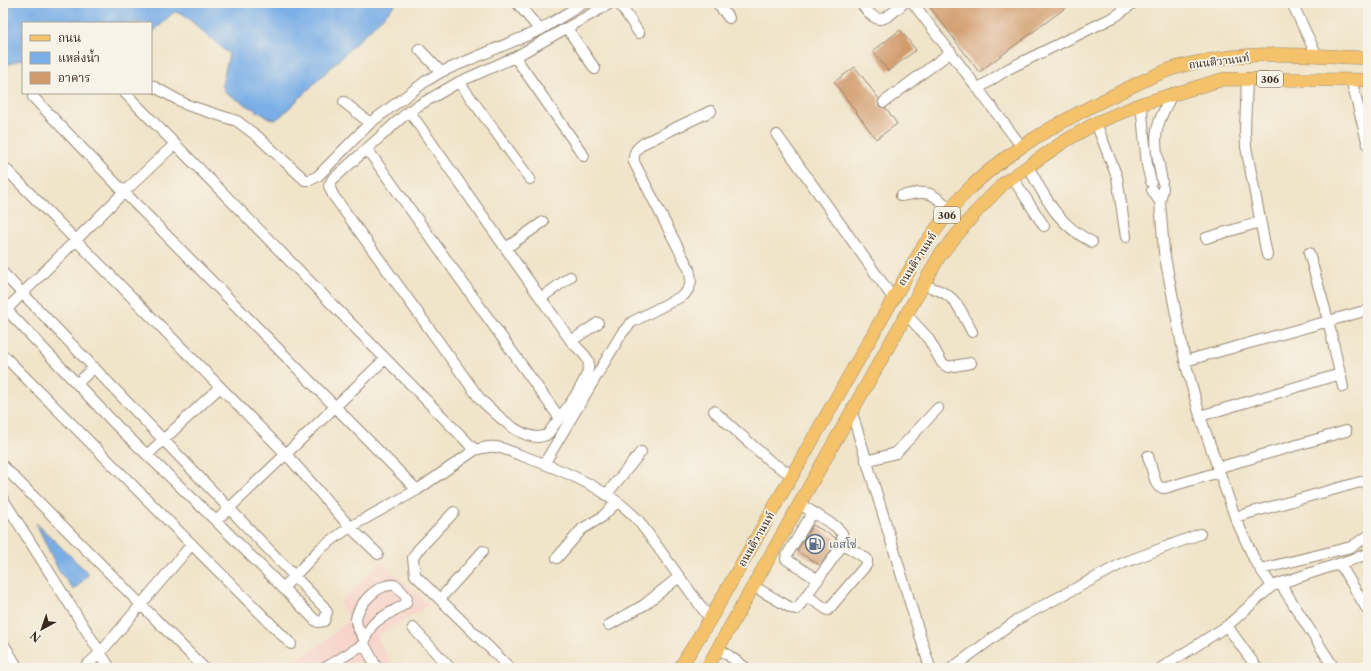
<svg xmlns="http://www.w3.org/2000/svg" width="1371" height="671" viewBox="0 0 1371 671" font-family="'Libre Caslon Text','Noto Serif Thai',serif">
  <rect width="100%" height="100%" fill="#f7f3e8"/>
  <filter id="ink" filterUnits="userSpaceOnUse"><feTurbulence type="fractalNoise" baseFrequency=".025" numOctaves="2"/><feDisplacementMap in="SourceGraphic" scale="8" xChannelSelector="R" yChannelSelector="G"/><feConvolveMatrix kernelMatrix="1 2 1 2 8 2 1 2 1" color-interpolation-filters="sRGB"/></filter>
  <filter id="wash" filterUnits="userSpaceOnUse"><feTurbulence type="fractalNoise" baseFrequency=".012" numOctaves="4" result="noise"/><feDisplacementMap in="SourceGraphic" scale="16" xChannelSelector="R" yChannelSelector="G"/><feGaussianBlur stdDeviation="0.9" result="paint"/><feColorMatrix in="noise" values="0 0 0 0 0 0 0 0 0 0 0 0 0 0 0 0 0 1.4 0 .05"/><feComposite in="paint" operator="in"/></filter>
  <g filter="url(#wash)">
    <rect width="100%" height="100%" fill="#f0e4c9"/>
    <!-- built -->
    <path fill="#f7d1c8" d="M381 562 430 605 377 636 392 668H278L314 650 350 619 339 603Z"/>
    <!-- water -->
    <path fill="#79aee7" stroke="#5a6c82" d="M3 3H397L282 115 275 120 269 118 226 93 222 85 229 54 182 13 174 12 151 34V23H82L78 20 59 23H23V59L9 64 3 61Z
      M36 523 89 574 74 590 59 571Z"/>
    <g id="blocks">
      <!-- building -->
      <path fill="#d19a6b" d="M927 3H1072L979 72Z
        M900 30 916 50 888 71 873 51Z
        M855 67 879 99V106L886 108 897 124 876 139 834 82Z
        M813 525 836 538 831 550 820 565 797 551Z"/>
    </g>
  </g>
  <g filter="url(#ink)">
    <use href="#blocks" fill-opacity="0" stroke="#968774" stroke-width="1"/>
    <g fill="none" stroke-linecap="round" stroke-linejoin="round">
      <!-- minor casing -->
      <g stroke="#968774" stroke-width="12">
        <path id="minor" d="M619 3 639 33
          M717 3 729 18
          M861 3C879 28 884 20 904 3
          M913 3 1022 147
          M1292 3 1317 56
          M518 4 540 30
          M567 28 595 69
          M419 49 441 72
          M515 57 584 156
          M1247 78 1245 130 1246 147 1267 255
          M1351 79 1368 145
          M459 82 530 179
          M151 85 187 105 237 121 257 136 305 180H310L318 176 370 123 426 81 441 72 540 30 584 3
          M979 88 1008 69 1116 16 1133 3
          M125 93 475 450
          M33 97 124 192 417 490
          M344 102 370 123
          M884 102 951 52
          M1141 104 1147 165 1151 182
          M409 111 571 341C576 347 585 354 588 360 594 377 558 419 548 434 527 447 495 413 480 399L333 195 329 186 332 180 409 111 459 82 515 57 611 3
          M1096 123 1117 177 1126 237
          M777 135 893 298
          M367 149 559 417
          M3 166 286 454 350 527 378 554
          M1028 166C1046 199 1057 224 1092 242
          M1012 177 1044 226
          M1162 181C1154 138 1151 132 1173 93
          M1163 188 1160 202 1164 252 1185 361 1200 416 1235 517 1255 561 1272 586
          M1152 190 1160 202
          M901 196C928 190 931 191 951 210
          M1206 238 1260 222
          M506 248 543 222
          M1309 253 1328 320 1343 387
          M3 273 324 607 327 612 324 621 318 622 315 620 216 521 118 427 3 306
          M923 285C956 294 957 303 972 332
          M541 298 570 277
          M3 313 124 192 175 144
          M906 314 928 338 942 363 948 367 971 363
          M571 341 598 323
          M3 355 291 644
          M1185 361 1368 310
          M77 384 94 367
          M714 411 771 462 792 475
          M852 413 930 668
          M1200 416 1340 374
          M147 455 220 387
          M1148 456 1156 483 1159 487 1165 488 1219 472
          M866 461 896 453 938 408
          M544 464 622 333 632 322 684 295C692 285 692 281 689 269L634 162C633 152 636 149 644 143L711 111
          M3 466 204 668
          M1217 468 1346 431
          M606 495 641 452
          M3 499 110 668
          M454 512 418 550 413 558 415 575 510 668
          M813 512 787 555 786 559 818 580
          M1235 517 1364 481
          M216 521 385 359
          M557 558 582 529 602 517 617 502
          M1340 564 1368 611
          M1261 569 1351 547 1368 536
          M1280 583 1334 668
          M753 586 791 608 797 609 843 544 842 533 835 526 800 504
          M283 588 321 548 350 527 417 490 475 450C482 448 488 446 496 447 504 448 512 452 520 455 560 469 608 488 638 520L710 619
          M807 596 828 610 867 564V559L843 544
          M440 599 483 551
          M609 625 644 605 679 577
          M1227 626 1257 668
          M413 628 450 668
          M365 640C361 634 356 627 356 620 357 604 381 580 397 586L407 598 406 603C403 606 399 608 395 610 377 620 369 623 364 644L377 668
          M3 643 18 668
          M718 648 746 668
          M84 668 101 652 192 544
          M325 668 364 644
          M952 668 1020 618 1123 563 1200 534
          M1161 668 1227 626 1272 586 1368 554"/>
      </g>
      <!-- major casing -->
      <g stroke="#968774" stroke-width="14">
        <path id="major" d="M680 668 710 619 924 245C936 230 947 213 959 199 1002 153 1059 122 1114 95 1135 85 1156 73 1178 67 1190 63 1204 61 1217 59 1266 51 1319 56 1368 58
          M707 668 940 255 976 212 1004 183 1065 141 1096 123 1141 104 1224 79 1368 80"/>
      </g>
      <!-- minor -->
      <use href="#minor" stroke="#fff" stroke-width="10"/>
      <!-- major -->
      <use href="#major" stroke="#f4c26a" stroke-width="13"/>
    </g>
  </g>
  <!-- icons -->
  <defs>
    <g id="fuel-ring" transform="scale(1)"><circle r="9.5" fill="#f7f3e8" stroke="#5c6f8a" stroke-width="1.5"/><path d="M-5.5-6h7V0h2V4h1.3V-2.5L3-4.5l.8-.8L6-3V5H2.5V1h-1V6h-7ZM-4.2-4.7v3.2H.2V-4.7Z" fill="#5c6f8a"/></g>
  </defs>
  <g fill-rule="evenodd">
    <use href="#fuel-ring" x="815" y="544"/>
  </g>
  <g text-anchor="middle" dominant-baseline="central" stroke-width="3.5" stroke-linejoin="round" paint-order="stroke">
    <!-- shield labels -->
    <g fill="#f7f3e8" stroke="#73665b" stroke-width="1">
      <rect x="1257" y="71" width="26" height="16" rx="3"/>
      <rect x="934" y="207" width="26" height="16" rx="3"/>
    </g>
    <g font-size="10" font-weight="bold" fill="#3b2a1e">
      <text x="1270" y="79">306</text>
      <text x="947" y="215">306</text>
    </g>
    <!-- street labels -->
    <g font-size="11" fill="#3b2a1e" stroke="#f7f3e8">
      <text transform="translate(1219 61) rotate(-7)">ถนนติวานนท์</text>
      <text transform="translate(917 259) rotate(-57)">ถนนติวานนท์</text>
      <text transform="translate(756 539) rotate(-60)">ถนนติวานนท์</text>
    </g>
    <!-- service labels -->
    <g font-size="11" fill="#4e5e75" stroke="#f7f3e8" text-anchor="start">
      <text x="829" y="544">เอสโซ่</text>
    </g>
  </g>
  <!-- margin -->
  <rect width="1371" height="671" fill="none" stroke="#f7f3e8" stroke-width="16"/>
  <!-- legend -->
  <rect x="22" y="22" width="130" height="72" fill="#f7f3e8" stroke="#aca397"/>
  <rect x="30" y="35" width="20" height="6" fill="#f4c26a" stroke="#aca397"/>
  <text x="58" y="42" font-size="12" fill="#3b2a1e">ถนน</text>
  <rect x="30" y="52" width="20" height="12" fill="#79aee7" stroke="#aca397"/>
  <text x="58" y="62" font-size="12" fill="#3b2a1e">แหล่งน้ำ</text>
  <rect x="30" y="72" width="20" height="12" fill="#d19a6b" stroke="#aca397"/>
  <text x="58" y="82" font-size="12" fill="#3b2a1e">อาคาร</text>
  <!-- north arrow -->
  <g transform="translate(42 629) rotate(220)" stroke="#f7f3e8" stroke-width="3" paint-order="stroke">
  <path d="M0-3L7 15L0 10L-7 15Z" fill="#3b2a1e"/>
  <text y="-6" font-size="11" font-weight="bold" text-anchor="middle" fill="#3b2a1e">N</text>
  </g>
</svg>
